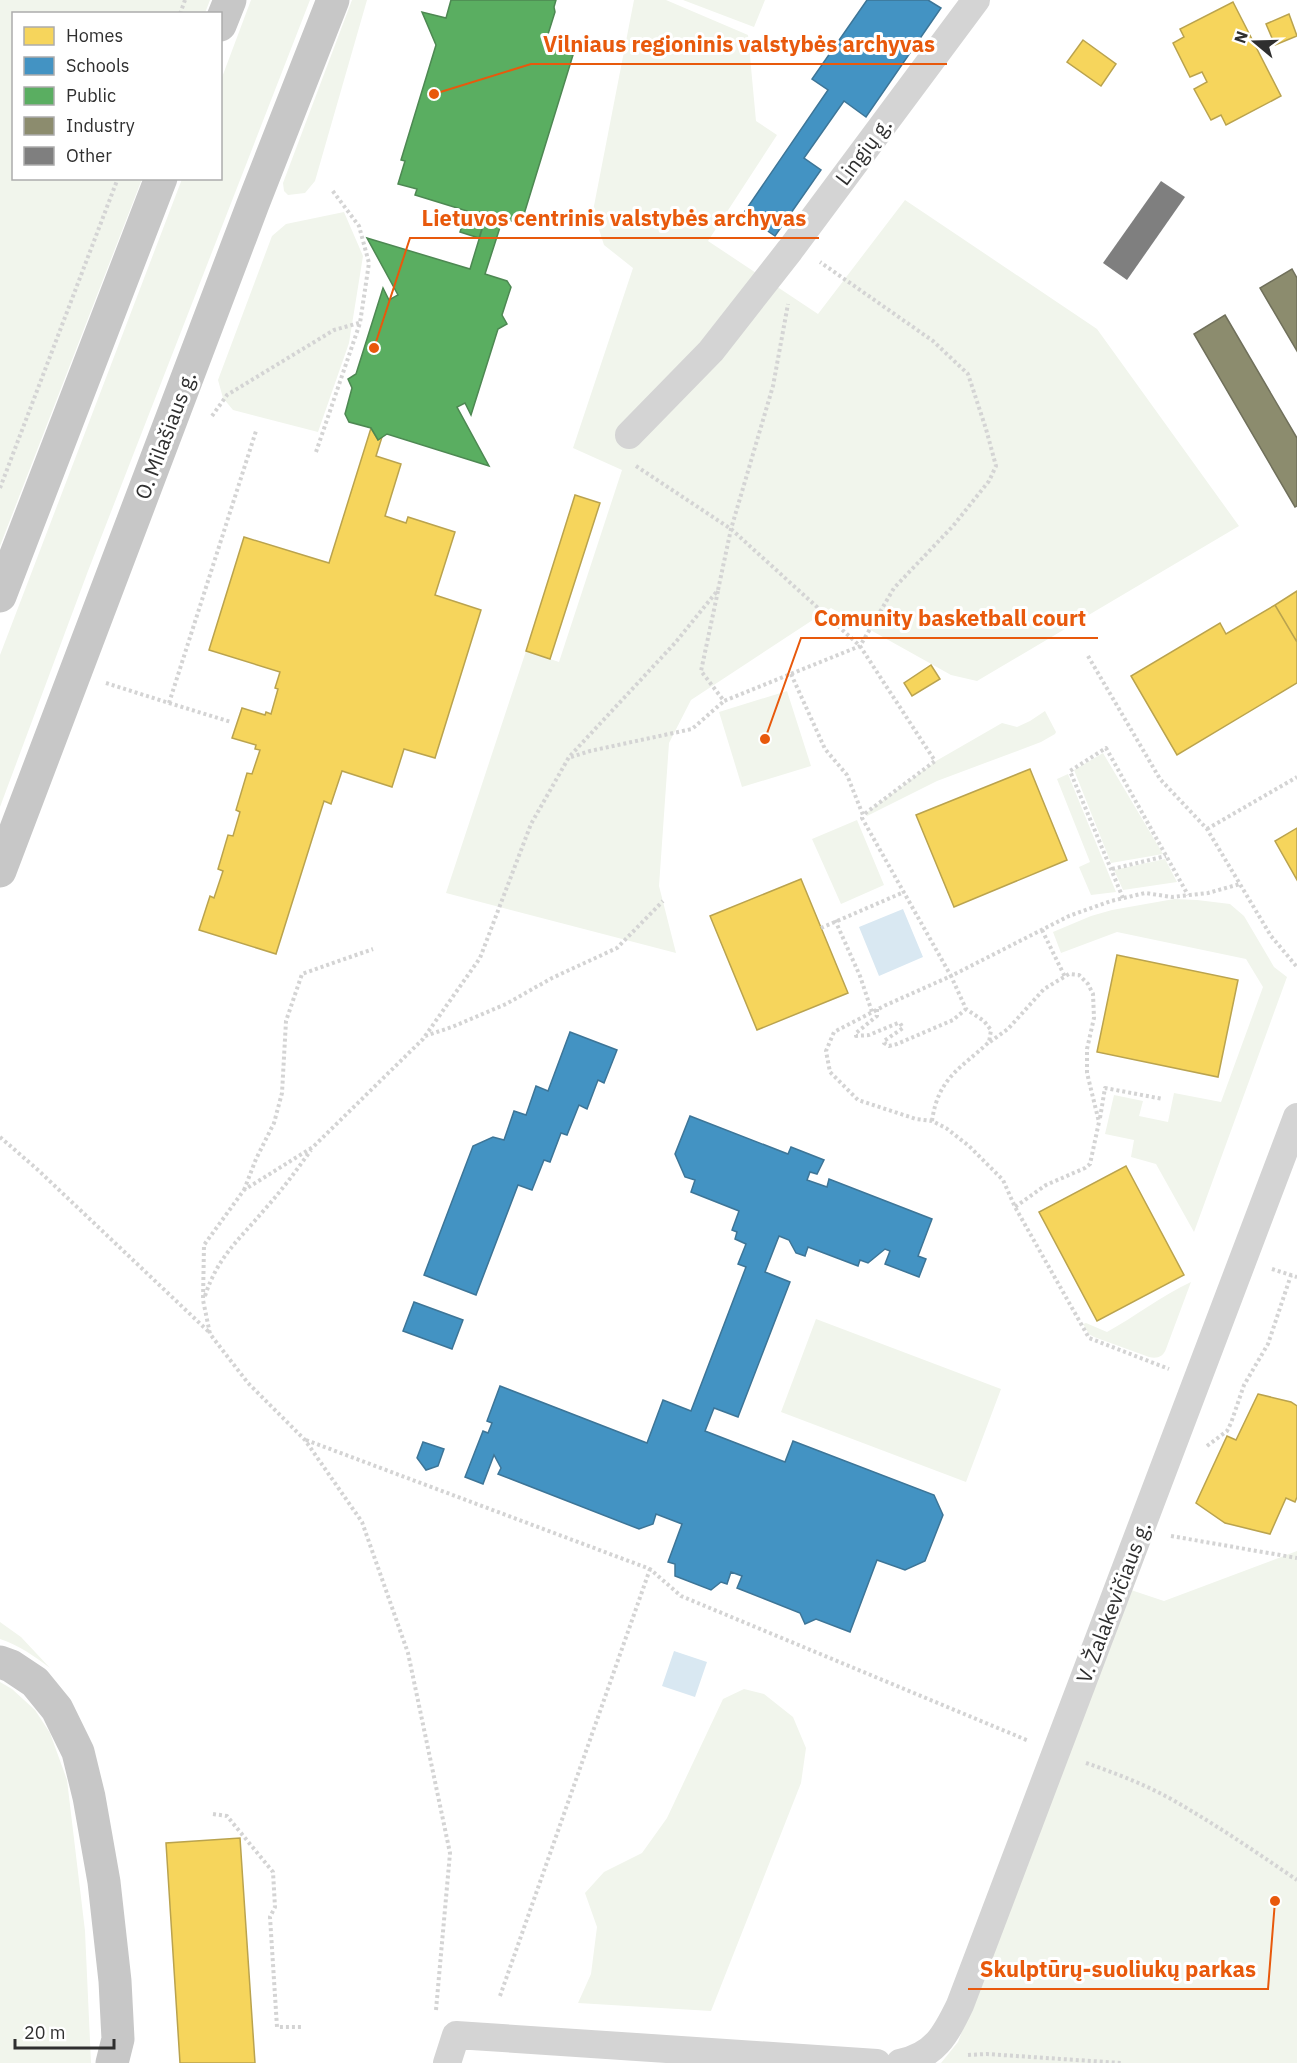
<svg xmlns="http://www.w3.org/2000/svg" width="1297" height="2063" viewBox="0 0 1297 2063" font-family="'IBM Plex Sans',sans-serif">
  <rect width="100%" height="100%" fill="#fff"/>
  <!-- green -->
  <path fill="#f1f5ec" d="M0 0H210L205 13 14 14V178L142 179 0 546Z
    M251 0H310L88 571 0 807V655L182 179 220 178 221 80Z
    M352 0H367L315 181 305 193 288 195 284 191 283 183Z
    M634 0H666L748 35 756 121 777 135 708 241 818 314 905 200 1097 329 1239 526 977 681 951 675 831 608 691 700 669 743 659 886 676 953 446 893 526 651 559 662 622 470 573 448 633 268 604 245 593 211Z
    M683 0H765L754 27Z
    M344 212 363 256 349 343 318 432 233 410 223 398 218 380 272 236 286 224Z
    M787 691 811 766 742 787 719 712Z
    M1045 711 1056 732 1055 734 1041 742 937 781 867 816 866 813 936 761 1002 723 1017 727 1030 721Z
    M1103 753 1163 854 1111 863 1074 770Z
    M1068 774 1116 892 1091 895 1079 867 1090 862 1057 779Z
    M857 820 884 885 841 904 812 839Z
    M1165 859 1177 882 1123 890 1114 870Z
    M1174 899 1197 900 1230 904 1244 916 1274 967 1287 977 1194 1232 1156 1164 1131 1157 1134 1140 1105 1134 1114 1095 1143 1101 1139 1116 1168 1122 1174 1093 1221 1102 1263 987 1246 959 1117 932 1061 953 1053 932 1091 916 1112 910Z
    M1191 1282 1166 1349C1163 1357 1157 1359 1149 1357L1094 1337 1089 1334 1083 1324 1086 1323 1107 1332C1136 1316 1161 1296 1191 1282Z
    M816 1319 1001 1389 966 1482 781 1412Z
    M1297 1551V2063H941L958 2042 1128 1589 1164 1601Z
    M0 1622 21 1637 50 1668C34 1656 19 1645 0 1639Z
    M0 1682 12 1689 35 1710 50 1733 67 1780 85 1931 91 2063H0Z
    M744 1689 764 1694 793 1717 806 1748 801 1783 711 2011 578 2003 591 1974 597 1927 585 1893 604 1872 642 1853 667 1818 723 1699Z"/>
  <!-- water -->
  <path fill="#d9e8f2" d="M903 909 923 957 879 976 859 927Z
    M674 1651 707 1662 695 1697 662 1686Z"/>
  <!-- homes -->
  <path fill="#f6d55c" stroke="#baa34e" stroke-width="1.5" d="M1233 2 1281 96 1226 125 1221 115 1211 120 1194 89 1207 82 1202 72 1190 77 1173 43 1184 37 1180 29Z
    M1289 14 1297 36 1275 45 1266 24Z
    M1083 40 1116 64 1101 86 1067 62Z
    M371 428 378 440 382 437 376 456 401 464 385 516 406 523 408 517 455 532 435 595 481 610 435 758 404 749 392 787 342 771 331 804 324 801 276 954 199 930 210 896 214 898 223 871 218 869 228 835 233 836 240 812 236 810 247 773 252 774 260 750 255 749 256 745 232 738 242 708 265 715 266 712 271 714 278 689 275 688 280 672 209 650 244 537 329 563Z
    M575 495 600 503 550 659 526 651Z
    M1297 591V642L1275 605Z
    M1275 605 1297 642V683L1177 755 1131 676 1220 623 1226 634Z
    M931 665 940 679 912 696 904 683Z
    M1030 769 1067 860 954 907 916 815Z
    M1297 828V880L1275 841Z
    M801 879 848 993 757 1030 710 916Z
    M1117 955 1238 980 1218 1077 1097 1052Z
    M1126 1166 1184 1275 1097 1321 1039 1212Z
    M1258 1394 1291 1402 1297 1406V1497L1295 1502 1286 1498 1270 1534 1225 1523 1196 1503 1227 1436 1236 1440Z
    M240 1838 255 2063H180L166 1843Z"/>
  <!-- schools -->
  <path fill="#4393c3" stroke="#3d7597" stroke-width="1.5" d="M867 0H928L941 8 866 117 844 101 804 158 821 170 775 236 743 214 828 90 812 79Z
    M570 1032 617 1050 604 1083 598 1080 587 1109 579 1105 567 1135 561 1133 550 1162 544 1160 532 1190 518 1185 476 1295 424 1275 473 1146 493 1137 504 1140 514 1111 526 1115 536 1086 548 1091Z
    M690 1116 788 1154 791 1147 824 1160 817 1174 810 1172 807 1180 827 1187 829 1179 932 1219 918 1256 926 1259 919 1277 885 1264 890 1251 885 1249 868 1263 860 1260 858 1266 808 1247 805 1256 796 1253 789 1240 779 1236 765 1272 790 1282 738 1417 714 1408 705 1431 785 1462 793 1441 934 1495 943 1515 925 1561 905 1570 877 1560 850 1632 816 1619 805 1624 800 1613 737 1588 742 1576 731 1572 727 1584 721 1582 711 1590 675 1576V1564L668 1562 682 1524 656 1514 653 1524 639 1529 498 1474 501 1468 494 1455 483 1484 465 1477 483 1431 488 1433 492 1423 487 1421 500 1386 647 1443 663 1400 691 1411 746 1267 738 1264 746 1244 735 1239 737 1232 732 1230 739 1211 691 1192 695 1180 685 1177 675 1154Z
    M414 1302 463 1320 452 1349 403 1331Z
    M423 1442 444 1449 438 1466 426 1470 417 1458Z"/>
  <!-- public -->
  <path fill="#5aae61" stroke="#4d8852" stroke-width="1.5" d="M451 0H556L554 7 555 12 544 47 573 55 521 224 487 213 479 238 460 232 467 211 415 195 417 189 398 184 405 161 401 160 436 45 422 12 446 18Z
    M487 213 503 218 485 274 507 281 511 287 502 315 507 324 498 329 471 415 465 403 457 407 489 466 387 434 378 440 371 428 349 422 345 414 352 388 348 379 356 374 383 288 389 300 398 295 367 238 470 269Z"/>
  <!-- industry -->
  <path fill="#8c8c6e" stroke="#70705b" stroke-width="1.5" d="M1292 269 1297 278V351L1260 288Z
    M1225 315 1297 438V506L1295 507 1194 334Z"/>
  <!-- building -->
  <path fill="#7f7f7f" d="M1161 181 1185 197 1127 280 1103 263Z"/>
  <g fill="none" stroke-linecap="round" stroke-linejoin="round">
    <!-- path -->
    <path stroke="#d4d4d4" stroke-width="4" stroke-dasharray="3 3" stroke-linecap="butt" d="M180 14 185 0
      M212 416 227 395 334 330 359 323
      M316 452 360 323 369 263 359 226 332 190
      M636 466 731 529 860 646 935 761 863 815
      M0 488 118 178
      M718 591 701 671 724 701 860 646 894 588 953 526 989 481 996 466 986 429 968 374 933 341 820 262
      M1088 656 1160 779 1207 829 1271 936 1297 967
      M791 674 825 749 847 775 863 815 862 818 951 976 886 1005 834 1032 826 1051 830 1072 858 1100 916 1119 932 1121 946 1128 969 1146 1003 1180 1015 1207 1089 1338 1169 1369
      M106 683 169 703 256 431
      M169 703 231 722
      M571 757 590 751 692 729 724 701
      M1207 829 1297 777
      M1112 869 1166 856
      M1123 898 1070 771 1106 748 1188 895
      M835 920 860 976 872 1012
      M821 928 904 892
      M1042 930 1065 977
      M877 1009V1016L856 1033V1036L869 1035 898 1023H900L903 1028 884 1041V1043L889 1046 897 1044 953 1020 966 1009
      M425 1036 452 1027 506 1004 552 978 617 948 663 901
      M990 1042 1008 1029 1044 989 1069 974 1079 975 1088 984 1093 994 1094 1018 1087 1049V1073L1099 1122 1090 1164 1085 1168 1046 1185 1015 1207
      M1100 1118 1105 1088 1163 1099
      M932 1121C938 1078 960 1069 989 1042L991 1030 984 1021 966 1009 951 976 1069 916 1111 901 1145 893 1172 897 1208 893 1240 884
      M0 1137 38 1170 210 1333
      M244 1190 256 1159 274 1123 282 1093 286 1021 302 974 373 949
      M1272 1269 1297 1277
      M205 1296C218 1256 239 1240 265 1209 282 1190 296 1171 311 1150
      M306 1440 650 1569 681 1596 1029 1741
      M1207 1446 1227 1431 1231 1423 1244 1385 1268 1344 1291 1275
      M1171 1536 1297 1558
      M1086 1763C1115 1773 1144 1784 1171 1799 1215 1824 1256 1852 1297 1880
      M213 1814 227 1816 273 1872 275 1907 270 1917 277 2027H302
      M500 1996 650 1569
      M436 2010 450 1853 408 1653 362 1522 305 1440 248 1383 210 1334 203 1300 204 1245 244 1190 313 1147 423 1039 480 958 531 824 569 757 675 643 718 590 731 529 773 386 788 304
      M968 2055 987 2054 1121 2063"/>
    <!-- minor -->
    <path stroke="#d4d4d4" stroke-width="28" d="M629 435 711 351 790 250 976 0
      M447 2063 456 2035 877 2063
      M900 2063C935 2055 945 2036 960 2005L1297 1117"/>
    <!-- primary -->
    <path stroke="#c7c7c7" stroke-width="33" d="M220 25 230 0
      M0 596 161 178
      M0 871 253 204 333 0
      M0 1662 11 1666 35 1682 57 1709 78 1752 89 1797 104 1882 115 1981 118 2039 112 2063"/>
  </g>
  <g text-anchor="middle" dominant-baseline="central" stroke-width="6" stroke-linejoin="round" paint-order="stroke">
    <!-- street labels -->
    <g font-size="21" fill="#2f2f2f" stroke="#fff">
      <text transform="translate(863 151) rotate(-53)">Lingių g.</text>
      <text transform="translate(165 435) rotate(-69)">O. Milašiaus g.</text>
      <text transform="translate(1113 1602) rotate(-69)">V. Žalakevičiaus g.</text>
    </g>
  </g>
  <!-- callouts -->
  <path fill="none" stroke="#e8590c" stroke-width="2" d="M434 94L531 64H947M374 348L410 238H819M765 739L801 638H1098M1275 1901L1268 1989H968"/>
  <g fill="#e8590c" stroke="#fff" stroke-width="2">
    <circle cx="434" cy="94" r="6"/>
    <circle cx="374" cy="348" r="6"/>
    <circle cx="765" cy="739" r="6"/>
    <circle cx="1275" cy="1901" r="6"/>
  </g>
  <g font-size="22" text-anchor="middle" font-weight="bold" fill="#e8590c" stroke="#fff" stroke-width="6" stroke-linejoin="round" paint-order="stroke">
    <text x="739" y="52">Vilniaus regioninis valstybės archyvas</text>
    <text x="614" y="226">Lietuvos centrinis valstybės archyvas</text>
    <text x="950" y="626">Comunity basketball court</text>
    <text x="1118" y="1977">Skulptūrų-suoliukų parkas</text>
  </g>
  <!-- legend -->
  <rect x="12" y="12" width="210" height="168" fill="#ffffff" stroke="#acacac" stroke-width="1.5"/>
  <rect x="24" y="27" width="30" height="18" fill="#f6d55c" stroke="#acacac" stroke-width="1.5"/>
  <text x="66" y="42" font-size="18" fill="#2f2f2f">Homes</text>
  <rect x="24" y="57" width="30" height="18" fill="#4393c3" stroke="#acacac" stroke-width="1.5"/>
  <text x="66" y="72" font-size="18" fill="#2f2f2f">Schools</text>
  <rect x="24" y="87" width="30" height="18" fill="#5aae61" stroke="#acacac" stroke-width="1.5"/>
  <text x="66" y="102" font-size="18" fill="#2f2f2f">Public</text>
  <rect x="24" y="117" width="30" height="18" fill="#8c8c6e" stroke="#acacac" stroke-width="1.5"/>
  <text x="66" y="132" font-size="18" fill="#2f2f2f">Industry</text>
  <rect x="24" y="147" width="30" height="18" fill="#7f7f7f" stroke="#acacac" stroke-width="1.5"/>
  <text x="66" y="162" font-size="18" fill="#2f2f2f">Other</text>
  <!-- north arrow -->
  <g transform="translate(1255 42) rotate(289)" stroke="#ffffff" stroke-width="4.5" paint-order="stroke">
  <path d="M0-4.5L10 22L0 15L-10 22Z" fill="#2f2f2f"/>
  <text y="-9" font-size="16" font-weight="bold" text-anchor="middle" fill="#2f2f2f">N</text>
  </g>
  <!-- scale -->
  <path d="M15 2039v9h99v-9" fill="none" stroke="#2f2f2f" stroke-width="3"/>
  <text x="24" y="2039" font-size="18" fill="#2f2f2f" stroke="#ffffff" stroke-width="4.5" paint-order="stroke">20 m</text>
</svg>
